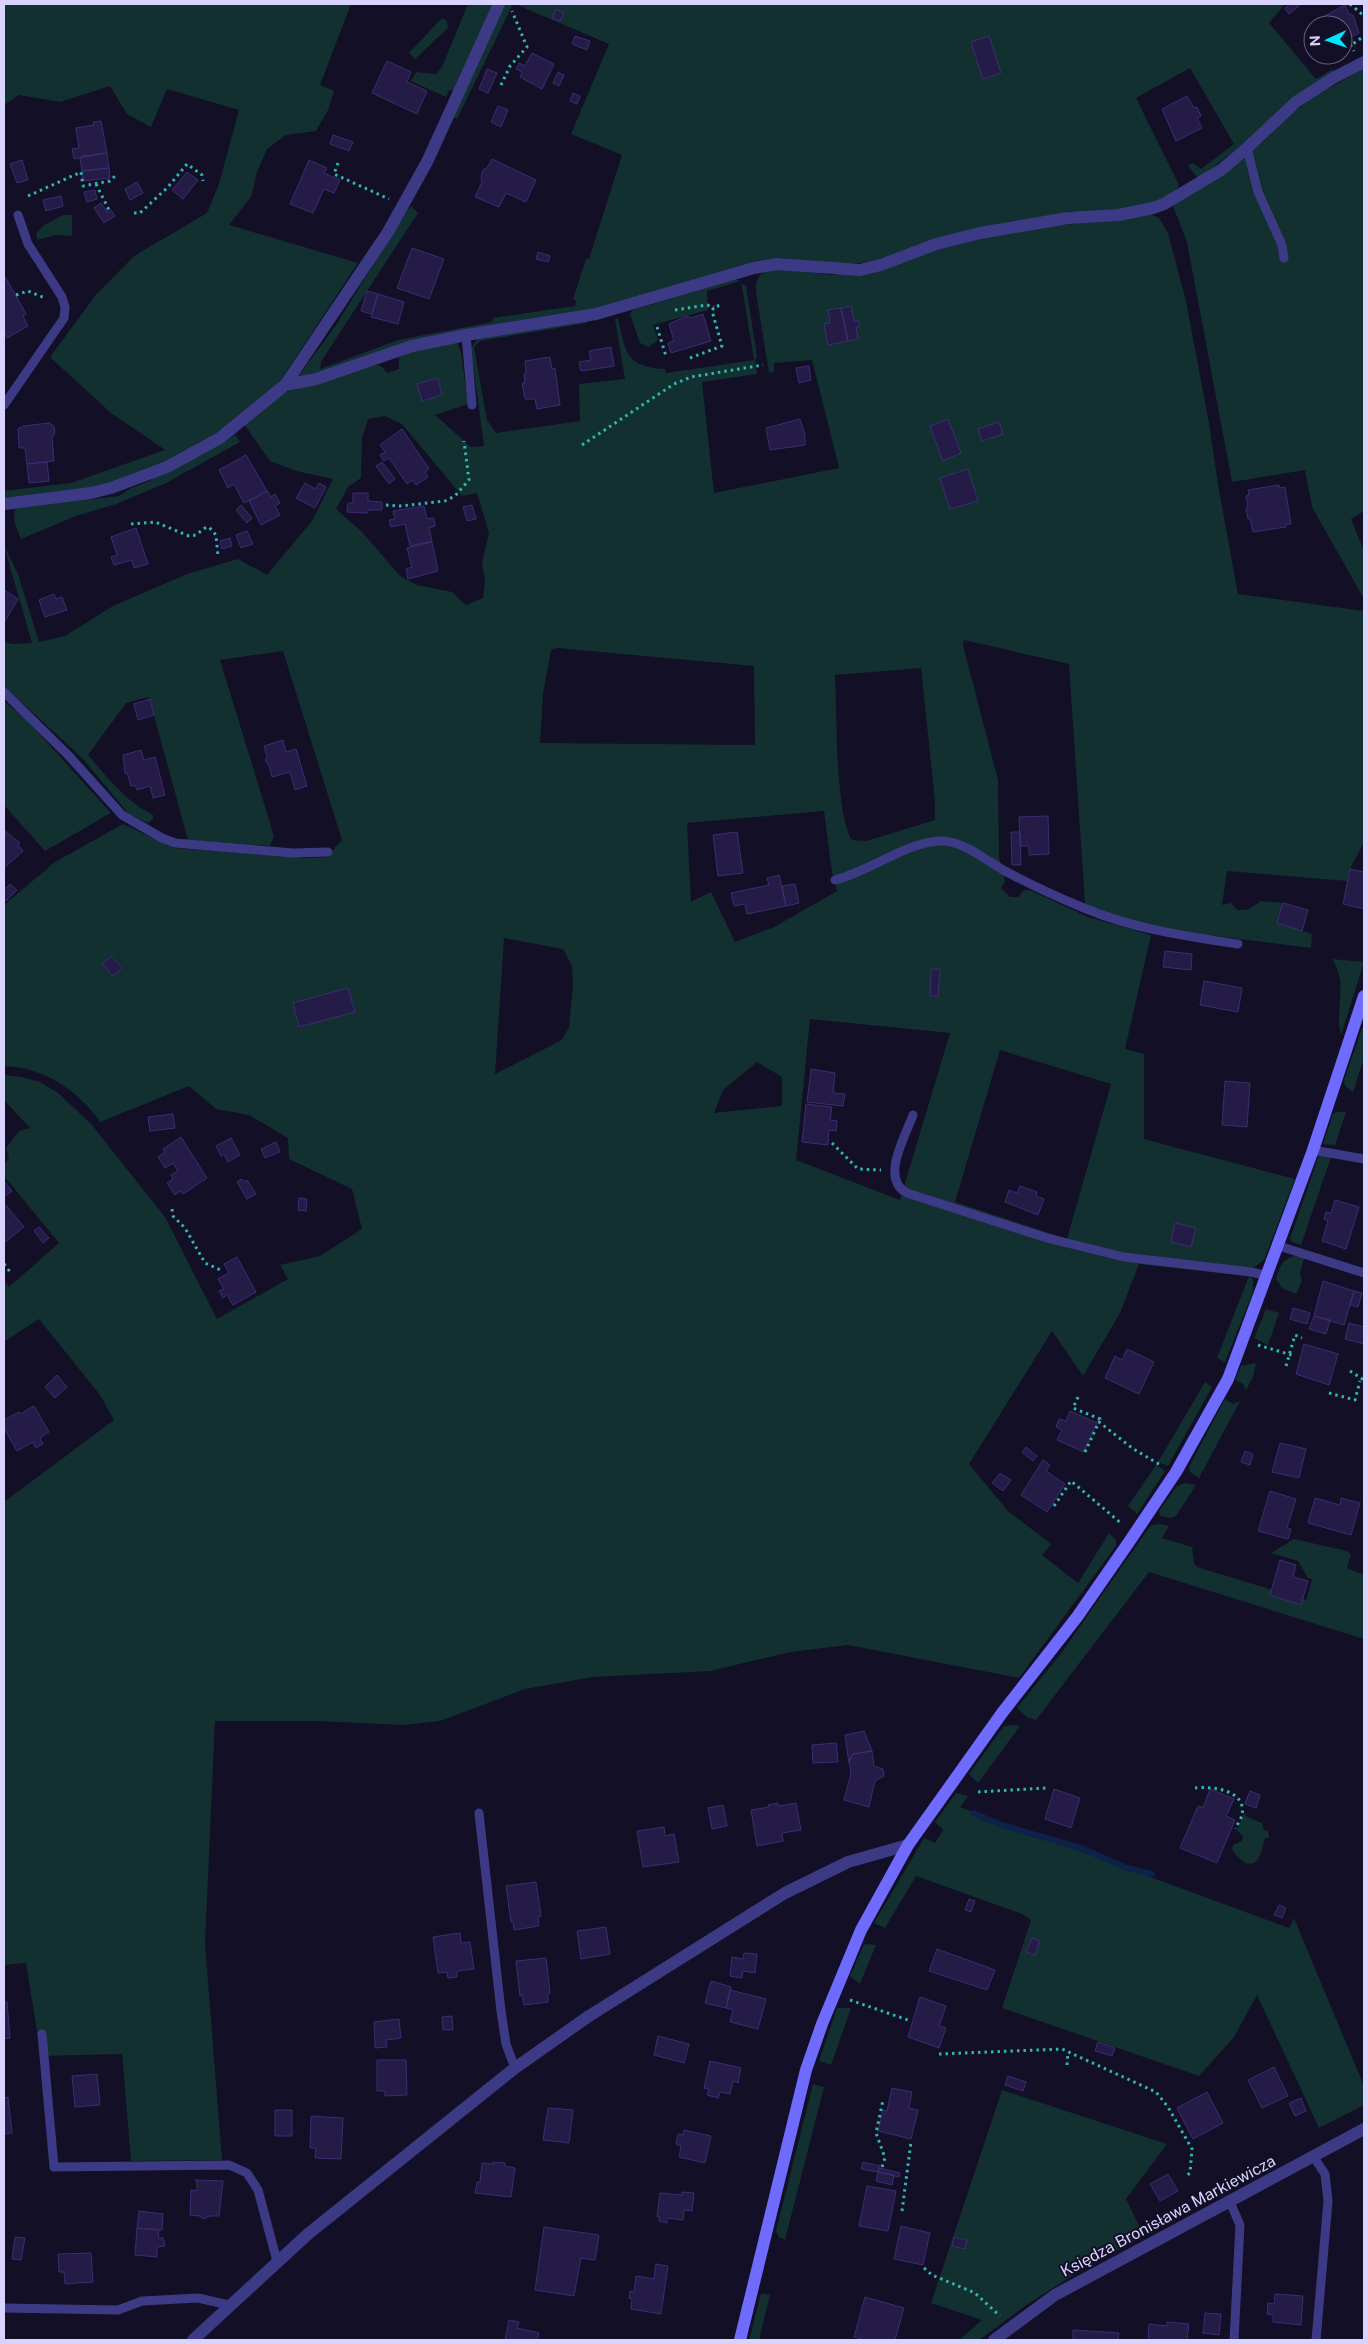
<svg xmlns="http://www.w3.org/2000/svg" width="1368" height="2344" viewBox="0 0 1368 2344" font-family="'Public Sans',sans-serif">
  <rect width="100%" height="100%" fill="#130f26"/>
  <!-- green -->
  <path fill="#12302f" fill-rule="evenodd" d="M4 4H351L320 85 334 91 328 110 316 131 286 135 267 149 257 172 251 197 229 225 358 263 280 381 287 392 293 389 372 364 381 366 387 373 399 369V354L457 342 461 352 468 404 435 415 471 447 484 446 471 349 479 336 586 320 587 323 480 341 474 347 487 420 496 433 580 421 579 384 625 379 615 319 618 318C625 352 626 367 665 369L666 373 754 360 741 281 707 291 708 310 653 325 658 340 649 347 640 343 630 314 633 310 736 279 746 286 757 356 755 360 757 374 702 382 714 493 839 468 812 360 774 363V372L769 373 756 292V283L760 275 765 272 778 269 832 275 870 272 936 249 1013 231 1150 214 1159 218 1168 233 1186 301 1209 423 1218 484 1238 594 1364 611V842L1350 869 1347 881 1227 871 1222 905 1231 903 1237 910H1247L1261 901 1283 903 1277 923 1312 934 1311 948 1161 929 1126 921 1085 904 1069 664 964 640 963 645 998 780 999 858 1005 881 1001 888 1010 897H1018L1024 890 1032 891 1088 917 1151 935 1125 1049 1144 1054V1139L1295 1179 1264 1260 1253 1268 1250 1276 1253 1280V1292L1225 1362 1217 1358 1249 1276 1139 1264 1120 1313 1083 1376 1052 1331 969 1464 1008 1511 1051 1544 1042 1555 1078 1583 1109 1533 1116 1540V1546L1019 1678 848 1645 791 1652 710 1671 593 1677 525 1689 440 1721 404 1725 317 1721H215L205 1944 222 2160 131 2161 122 2054 41 2056 26 1963 4 1965V1502L114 1420 100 1395 39 1319 4 1342V1280L9 1287 59 1243 4 1176V1164L9 1158 6 1148 19 1131 30 1128 4 1100V1075L22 1077 40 1082 58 1093 91 1124 165 1217 217 1319 288 1279 280 1265 320 1256 362 1229 352 1189 289 1159 288 1138 249 1115 216 1109 189 1086 100 1122C78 1090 43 1067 4 1066V905L55 862 123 824 174 848 308 858 327 857 342 840 283 651 220 660 274 836 270 846 188 840 149 697 126 703 88 755C108 778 125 801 153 815V819L148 823 129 814 83 759 4 686V642L12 644 32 643 4 546 18 574 39 642 65 636 113 606 136 596 187 574 238 559 267 575 312 521 333 479 296 471 270 461 239 417C200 447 151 472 103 485 71 493 37 494 4 498V491L71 483 165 450 111 413 50 357 95 296 134 256 207 213 219 184 239 110 167 89 151 127 127 114 110 86 60 102 19 95 4 105ZM385 416 402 424 462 496 477 493 489 533 482 563 485 581 483 598 466 605 452 592 417 585 400 576 362 532 336 509 348 487 361 478 362 438 368 419ZM557 648 754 666 755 745 540 743 543 694 551 650ZM921 668 935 801V820L866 841 852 840C835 815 837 710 835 675ZM824 811 832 872 837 891 774 927 735 942 711 892 691 902 687 823ZM504 938 563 949 572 966 573 984 569 1027 562 1040 495 1074ZM810 1019 950 1033 900 1200 796 1160ZM1000 1050 1111 1084 1067 1239 955 1202ZM757 1062 782 1077V1106L714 1113 723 1090Z
    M468 4H494L453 91 449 90 446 97 411 81 416 72 436 74 442 67Z
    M504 4H513L457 119 451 117Z
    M515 4H1285L1269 23 1316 79 1333 69V73L1202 176 1197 177 1188 166 1193 163 1201 169 1234 144 1190 68 1136 98 1179 185 1174 194 1143 207 1079 213 1070 211 870 262C853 264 836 265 819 263 804 262 791 258 775 258L606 307 364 360 298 377 336 325 406 212 411 206 418 213 335 340 321 362 320 369 398 340 492 322 493 318 575 306 576 301 573 299 586 259H589L622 155 571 134 609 44Z
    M442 18 447 21 448 28 415 59 409 53Z
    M1364 68V511L1351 519 1364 551V599L1312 507 1305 470 1232 482 1187 242 1173 206 1176 202 1232 167 1265 140 1291 114 1314 97Z
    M63 215H72V236L55 235 38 240 36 234 44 225Z
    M235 435 240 442 166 483 116 504 76 516 21 539C17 529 11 518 16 508L119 496 131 488 150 481 154 477 221 444Z
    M4 701 27 720 111 813 45 851 4 805Z
    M1332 959 1364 962 1341 1035C1334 1009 1349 983 1332 959Z
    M1364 1023V1058L1353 1092 1345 1086 1344 1080Z
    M1336 1112H1346L1335 1145 1323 1144 1333 1114Z
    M1319 1155 1331 1157 1301 1245 1292 1242 1290 1239Z
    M1295 1256 1304 1258 1300 1273 1302 1281 1296 1294 1282 1288 1276 1279C1280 1267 1282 1259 1295 1256Z
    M1266 1309 1279 1313 1268 1345 1254 1338Z
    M1256 1363 1253 1377 1246 1390 1243 1384 1235 1380 1241 1366Z
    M1205 1382 1212 1387 1168 1466 1158 1462Z
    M1225 1399 1233 1404 1240 1401 1199 1478 1190 1472 1189 1467Z
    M1156 1465 1165 1471 1137 1514 1128 1506Z
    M1184 1483 1196 1485 1176 1516 1171 1518 1160 1516 1159 1511 1176 1487Z
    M1160 1524 1169 1526 1162 1538 1192 1547 1194 1563 1197 1567 1306 1600 1312 1579 1308 1578 1298 1561 1271 1553 1294 1539 1347 1551 1351 1555 1347 1568 1364 1575V1639L1149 1572 1036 1720 1027 1717 1017 1708 1062 1652 1148 1529 1152 1525Z
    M1014 1725 1020 1726 978 1783 969 1774 1004 1726Z
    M956 1793 968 1796 960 1807 1289 1928 1294 1918 1364 2086V2105L1319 2128 1257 1995 1234 2037 1199 2076 1002 2008 1031 1920 1022 1914 916 1876 885 1928 874 1923 924 1838 935 1843 943 1830 935 1822Z
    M1244 1813 1247 1817 1262 1823 1264 1830 1268 1831 1269 1838H1265C1263 1844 1262 1853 1258 1859 1250 1871 1237 1858 1232 1849L1233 1845 1242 1841 1243 1836 1237 1831Z
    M864 1944 876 1945 860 1984 850 1976Z
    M837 2008H851L831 2065 819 2061Z
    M813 2084 824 2087 785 2240 779 2237 776 2231Z
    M1002 2090 1167 2144 1126 2199 1144 2236 1081 2270 1025 2306 979 2340H959L982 2320 931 2303Z
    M761 2293 770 2295 759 2340H749Z"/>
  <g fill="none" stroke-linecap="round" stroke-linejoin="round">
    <!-- stream -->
    <path stroke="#0c2248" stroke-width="6" d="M973 1813 1002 1825 1081 1848 1127 1868 1152 1874"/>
  </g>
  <!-- building -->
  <path fill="#241b47" stroke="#3b2d73" d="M1290 4H1297L1299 6 1289 14 1285 8Z
    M1345 5 1349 14 1353 15 1359 33 1343 41V25H1315L1322 21 1321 18Z
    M556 9 564 13 560 21 552 18Z
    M575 36 590 41 587 50 572 44Z
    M989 36 1001 73 983 79 971 42Z
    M532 53 554 64 542 89 520 77 522 72 516 69 519 63 525 66Z
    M387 61 411 72 407 82 427 91 417 114 372 93Z
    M487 69 497 73 488 93 479 89Z
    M558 72 564 75 559 86 553 83Z
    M573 93 580 96 577 104 570 101Z
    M1187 96 1194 108 1197 107 1201 116 1197 118 1202 128 1176 141 1162 109Z
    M498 106 508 110 501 127 491 122Z
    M101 121 107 153 74 159 72 149 79 148 76 128 94 125 93 122Z
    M333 135 353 142 349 151 330 144Z
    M107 153 109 168 82 171 80 158 82 156Z
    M492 159 536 180 526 202 506 193 499 207 475 197 482 182 481 177 483 170 487 168Z
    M22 160 28 180 17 183 10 164Z
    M309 160 327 168 324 173 340 180 334 193 324 189 313 213 290 204Z
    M109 168 110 178 83 181 82 171Z
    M187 172 198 180 183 199 172 190Z
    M137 182 143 193 130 200 125 189Z
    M95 190 97 199 87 202 84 192Z
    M61 196 63 206 46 211 43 200Z
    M101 203 108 213 111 210 115 216 104 223 94 208Z
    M412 248 444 259 429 299 397 288Z
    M538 252 550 256 548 262 536 259Z
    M6 278 26 314 23 316 28 326 7 338 4 332V280Z
    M367 291 378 294 372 314 361 311Z
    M378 294 404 302 398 324 371 317Z
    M851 306 854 321 858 320 860 326 856 327 858 339 848 341 841 308Z
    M841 308 848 341 828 345 824 324 830 323 828 310Z
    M703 314 711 341 671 353 668 343 674 341 669 324 687 316 691 318Z
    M611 347 614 366 581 371 579 362 591 360 589 351Z
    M550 357 552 369 555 368 560 405 537 409 535 399H525L522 383H525L524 374 526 373 525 361Z
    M809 366 811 380 799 383 796 368Z
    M438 378 442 395 422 401 417 384Z
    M800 419 805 435V445L770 450 766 428Z
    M948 419 961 453 943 461 930 426Z
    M999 422 1003 434 982 441 978 429Z
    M49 423 54 426 55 434 52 437 54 461 27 464 25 448H19L18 429 23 426Z
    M402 429 429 469 425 472 428 477 416 485 413 480 407 484 389 458 384 461 380 455 385 452 380 445Z
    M246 455 267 491 244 503 234 484 228 488 219 470Z
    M47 462 49 481 29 483 27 464Z
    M382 462 395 479 389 484 376 466Z
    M968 469 978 501 950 509 940 478Z
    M305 483 315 489 319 483 326 487 315 508 296 498Z
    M1279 485 1280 488 1285 487 1291 524H1286V527L1253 532 1250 518 1248 519 1246 508 1248 507 1246 496 1249 495 1248 490Z
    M267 491 271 497 275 494 280 503 275 506 280 515 261 525 249 501Z
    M353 493H368V501L382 502V510H368V513L347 512 348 503H353Z
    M241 505 252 518 247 523 236 510Z
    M472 505 476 519 467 521 463 507Z
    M424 506 427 519 434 518 435 526 429 528 432 541 410 546 405 524 391 527 389 520 395 519 393 511Z
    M136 528 148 564 134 568 132 560 114 565 111 557 117 555 111 537Z
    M247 531 253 544 241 548 236 535Z
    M230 538 232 546 222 549 220 541Z
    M432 542 438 571 408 579 406 569 412 567 407 548Z
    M4 590 18 599 4 623Z
    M54 594 56 599 62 597 67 610 45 617 39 600Z
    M150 699 154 715 138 720 134 704Z
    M283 740 286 752 296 749 307 786 295 790 290 772 272 777 269 766 265 760 267 757 264 746Z
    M141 750 144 760 155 757 165 795 153 798 150 786 137 790 135 785 131 786 128 775 125 773 123 755Z
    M1048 816 1049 854 1029 855V846H1020L1019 817Z
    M5 831 20 843 18 845 23 851 4 868Z
    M737 832 743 873 718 876 713 835Z
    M1011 832H1020L1021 865H1012Z
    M1350 869 1364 872V909L1343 904Z
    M779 875 786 906 747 914 745 904 734 906 731 893 769 885 767 878Z
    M10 884 17 890 6 901 4 898V890Z
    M795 884 799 903 786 906 782 886Z
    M1283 903 1308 910 1302 931 1277 923Z
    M1165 951 1192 954 1191 970 1163 967Z
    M111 956 122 968 113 976 102 964Z
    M931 969H940L938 996H930Z
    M1204 981 1242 988 1238 1012 1200 1005Z
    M348 988 355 1012 299 1027 293 1003Z
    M811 1069 835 1073 833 1093 845 1094 843 1106 807 1102Z
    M1225 1081 1250 1083 1247 1127 1222 1125Z
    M806 1104 832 1107 830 1120 837 1121 836 1131 829 1130 828 1145 802 1142Z
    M173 1114 175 1128 150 1131 148 1117Z
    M181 1137 207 1178 183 1194 181 1191 175 1195 167 1183 173 1179 171 1175 178 1171 173 1163 165 1168 158 1157 165 1152 163 1149Z
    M231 1138 240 1155 228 1162 224 1154 221 1156 216 1146Z
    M276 1142 280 1152 265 1158 261 1149Z
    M242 1179 244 1182 247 1180 256 1194 247 1199 237 1182Z
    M4 1181 12 1191 4 1197Z
    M1020 1186 1037 1192 1036 1196 1044 1199 1038 1215 1005 1202 1009 1190 1017 1193Z
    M299 1198 307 1199 306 1211 298 1210Z
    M1335 1200 1359 1207 1346 1249 1322 1241 1328 1221 1324 1219 1326 1212 1331 1213Z
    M4 1203 24 1227 4 1243Z
    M1175 1223 1196 1228 1191 1247 1171 1242Z
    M39 1227 49 1238 43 1243 34 1231Z
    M237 1257 256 1292 233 1305 227 1295 223 1298 219 1291 224 1289 218 1279 229 1273 224 1264Z
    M1323 1281 1354 1291 1344 1325 1314 1316Z
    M1354 1291 1362 1293 1358 1307 1350 1305Z
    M1293 1308 1310 1313 1307 1324 1290 1319Z
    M1314 1316 1330 1320 1326 1334 1309 1329Z
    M1349 1323 1364 1327V1344L1345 1339Z
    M1304 1344 1338 1354 1329 1385 1296 1374Z
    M1127 1349 1154 1362 1139 1394 1105 1378 1115 1356 1122 1360Z
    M57 1375 67 1387 55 1398 45 1387Z
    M34 1406 49 1432 40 1438 43 1444 36 1448 33 1442 17 1451 4 1428V1420L19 1412 20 1414Z
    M1070 1411 1097 1423 1084 1452 1057 1440 1062 1430 1056 1427 1059 1419 1066 1421Z
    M1280 1443 1306 1449 1299 1478 1272 1472Z
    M1026 1447 1037 1456 1033 1461 1022 1452Z
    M1245 1451 1253 1454 1250 1465 1241 1462Z
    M1043 1460 1050 1465 1046 1471 1065 1484 1047 1512 1021 1495Z
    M1000 1473 1011 1480 1003 1491 992 1483Z
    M1270 1491 1296 1499 1287 1528 1291 1529 1288 1539 1258 1531Z
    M1315 1498 1340 1505 1341 1498 1360 1503 1351 1535 1308 1523Z
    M1280 1560 1296 1565 1293 1577 1308 1581 1301 1605 1270 1595Z
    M864 1731 872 1751 853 1754 849 1763 845 1735Z
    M836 1743 838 1762 813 1763 812 1745Z
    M872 1751 874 1766 883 1769 884 1776 875 1781 869 1807 844 1800 851 1774 849 1760 853 1754Z
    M1054 1789 1080 1798 1071 1828 1045 1819Z
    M1210 1789 1234 1799 1226 1816 1235 1820 1217 1863 1180 1848 1198 1806 1203 1808Z
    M1250 1791 1260 1795 1256 1808 1245 1804Z
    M778 1803V1806L796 1803 801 1830 782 1833 783 1841 757 1846 751 1810 769 1807 768 1805Z
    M723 1805 727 1826 712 1829 708 1808Z
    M664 1827 665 1836 674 1834 679 1862 643 1867 637 1831Z
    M536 1882 541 1916 538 1917 539 1926 514 1930 513 1922H511L506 1886Z
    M969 1899 975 1901 971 1912 965 1910Z
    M1279 1905 1286 1908 1282 1918 1274 1915Z
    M606 1927 610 1954 581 1959 577 1931Z
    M460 1933 461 1943 470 1942 474 1969 457 1971V1977L448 1978 447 1972 438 1973 433 1937Z
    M1032 1938 1040 1941 1035 1955 1026 1952Z
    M937 1949 995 1970 987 1990 929 1971Z
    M744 1953 757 1954 755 1973 743 1971 742 1978 730 1976 732 1957 743 1959Z
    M546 1958 550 1993 548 1994V2002L524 2005 522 1995 520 1996 516 1961Z
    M711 1981 731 1987 726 2008 705 2003Z
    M730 1990 766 1999 758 2029 730 2022 733 2010 726 2008Z
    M920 1997 946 2006 939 2026 946 2028 939 2048 908 2037Z
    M4 2002H7L10 2038 4 2039Z
    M452 2016 453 2030H443L442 2017Z
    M399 2019 401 2038 386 2040 387 2047 375 2048 374 2022Z
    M658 2036 689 2044 684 2063 654 2055Z
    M1098 2042 1115 2048 1112 2056 1095 2051Z
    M377 2060H406L407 2095 385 2096V2091H377Z
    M710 2061 741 2068 738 2083 733 2081 730 2094 720 2092 718 2098 707 2095 709 2089 704 2088Z
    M1274 2067 1288 2096 1262 2108 1248 2080Z
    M97 2074 100 2105 75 2107 72 2076Z
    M1008 2076 1026 2082 1023 2091 1005 2085Z
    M892 2088 912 2092 909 2108 918 2110 911 2139 878 2131 883 2110 887 2111Z
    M1207 2092 1223 2123 1193 2139 1177 2108Z
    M8 2097 12 2133 4 2134V2098Z
    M1301 2098 1306 2111 1295 2116 1289 2103Z
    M548 2108 573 2110 569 2143 543 2140Z
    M275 2110H292V2136H275Z
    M311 2116 343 2118 341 2159 315 2158 316 2148H310Z
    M684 2130 711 2136 705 2163 679 2157 681 2146 676 2144 678 2134 683 2135Z
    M493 2162 505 2163V2166L515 2168 511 2197 475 2193 477 2182H480L482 2163 493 2164Z
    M863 2162 880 2166 878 2172 861 2169Z
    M879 2168 900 2173 899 2177 878 2172Z
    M878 2172 894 2175 892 2185 876 2181Z
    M1168 2174 1178 2191 1160 2201 1150 2184Z
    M195 2180 223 2181 219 2216H210L203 2219 200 2216 190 2215 191 2190 197 2191V2182Z
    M867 2186 896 2191 888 2231 859 2226Z
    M682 2192 694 2193 692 2211 684 2210 683 2220 667 2218V2223L659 2221 660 2217H657L660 2193 682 2195Z
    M139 2211 163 2214 162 2230 137 2228Z
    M901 2226 930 2233 923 2265 894 2259Z
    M544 2227 599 2235 595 2260 581 2258 574 2296 535 2290Z
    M137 2228 159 2230 158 2238H163L165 2246 157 2247V2257L135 2255Z
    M15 2237 25 2238 21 2260 12 2259Z
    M954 2237 967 2240 965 2249 952 2246Z
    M91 2253 93 2282 65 2284 64 2272H59L58 2254Z
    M656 2264 668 2266 661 2314 631 2309 632 2299 629 2298 630 2291 634 2292 636 2276 654 2279Z
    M1275 2294 1303 2296 1301 2325 1273 2322V2315L1267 2314 1268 2303 1274 2304Z
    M865 2297 904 2308 895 2340H866L854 2337Z
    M1205 2313 1221 2314 1219 2335 1203 2333Z
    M509 2320 519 2322 517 2328 539 2333 537 2340H505Z
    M1167 2322 1189 2324 1187 2340H1148L1149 2324 1167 2326Z
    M1073 2330 1119 2333 1118 2340H1073Z"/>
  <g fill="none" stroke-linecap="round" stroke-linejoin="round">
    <!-- path -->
    <path stroke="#2fb8b0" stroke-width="3" stroke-dasharray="2.5 4" stroke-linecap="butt" d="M1350 4 1364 16
      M1347 39 1354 51
      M1343 51 1364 36
      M501 85 510 66 527 47 512 11
      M338 163 334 174 389 199
      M96 184 109 210
      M28 196 81 172 83 186 110 181 115 176
      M134 213H140L168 187 187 164 202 175 203 181
      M16 295 28 291 45 298
      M675 310 707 305 714 307
      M657 327 666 356
      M690 358 722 346 712 311 714 307 721 305
      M582 445 674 384 691 377 763 365
      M386 505 400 506 445 501 455 496 469 480 464 441
      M131 524 155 522 189 536 196 535 205 528 209 527 216 535 218 556
      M832 1143 858 1169 881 1170
      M172 1209 173 1216 185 1228 205 1263 223 1271
      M4 1264 10 1272
      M1258 1345 1295 1356
      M1286 1366 1295 1335 1302 1338
      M1350 1371 1364 1380
      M1329 1393 1355 1400 1360 1381
      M1078 1397 1073 1408 1100 1419 1099 1422
      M1085 1452 1099 1422 1132 1448 1162 1466
      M1054 1506 1071 1481 1122 1524
      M1195 1788C1212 1786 1247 1790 1242 1815 1241 1819 1237 1824 1236 1829
      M978 1792 1046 1788
      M850 2000 908 2020
      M939 2054 1062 2049 1156 2092 1168 2107 1192 2149 1190 2173 1186 2176
      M1067 2065 1068 2052
      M882 2167 885 2158 876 2133 883 2100
      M902 2211 911 2142
      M924 2268 932 2275 975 2293 1000 2316"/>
    <!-- lane -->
    <path stroke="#3d3a85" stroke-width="9" d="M1247 148 1258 192 1282 245 1284 258
      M466 335 472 405
      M4 405 64 318 65 307 62 297 28 244 18 215
      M4 692 69 756 122 815 162 838 175 843 293 853 328 852
      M835 880C868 872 909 841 941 841 964 841 985 860 1005 871 1031 885 1057 897 1084 908 1134 929 1185 936 1238 944
      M913 1115C905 1137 880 1179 907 1193L1047 1238 1124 1257 1251 1272 1268 1276
      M1313 1150 1364 1159
      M1279 1246 1364 1273
      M479 1813 501 2011 506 2044 515 2068
      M42 2034 54 2167 229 2165 247 2173 258 2190 277 2261
      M1313 2156 1325 2174 1328 2201 1316 2340
      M1230 2202 1240 2225 1234 2340
      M4 2308 118 2310 142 2301 198 2298 229 2305"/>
    <!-- street -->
    <path stroke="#3d3a85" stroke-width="12" d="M285 385 316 379 412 346 466 335 596 314 754 268 777 264 860 270 881 265 936 244 980 233 1068 218 1119 215 1153 208 1164 204 1221 170 1247 148 1296 102 1333 78 1364 62
      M4 504 91 493 111 488 167 467 220 438 285 385 388 232 427 162 499 4
      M193 2340 308 2234 515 2068 589 2016 785 1893 848 1862 908 1845
      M994 2340 1055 2295 1364 2129"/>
    <!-- secondary -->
    <path stroke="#6f6bff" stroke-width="12" d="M740 2340 806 2070 822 2024 861 1930 908 1845 1002 1713 1077 1617 1129 1542 1176 1472 1228 1379 1313 1150 1364 996"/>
  </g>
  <g text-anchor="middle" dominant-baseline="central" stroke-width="4" stroke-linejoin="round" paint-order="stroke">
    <!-- street labels -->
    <g font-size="16" fill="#d9d4ff" stroke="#130f26">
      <text transform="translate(1168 2216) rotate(-28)">Księdza Bronisława Markiewicza</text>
    </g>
  </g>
  <!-- border -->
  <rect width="1368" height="2344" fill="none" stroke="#d9d4ff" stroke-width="10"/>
  <!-- north arrow -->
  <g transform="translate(1328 40) rotate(267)"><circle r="24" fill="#130f26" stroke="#625e7d"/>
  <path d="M0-4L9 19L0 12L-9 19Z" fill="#00e5ff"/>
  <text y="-8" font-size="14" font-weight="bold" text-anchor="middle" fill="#d9d4ff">N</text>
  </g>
</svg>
